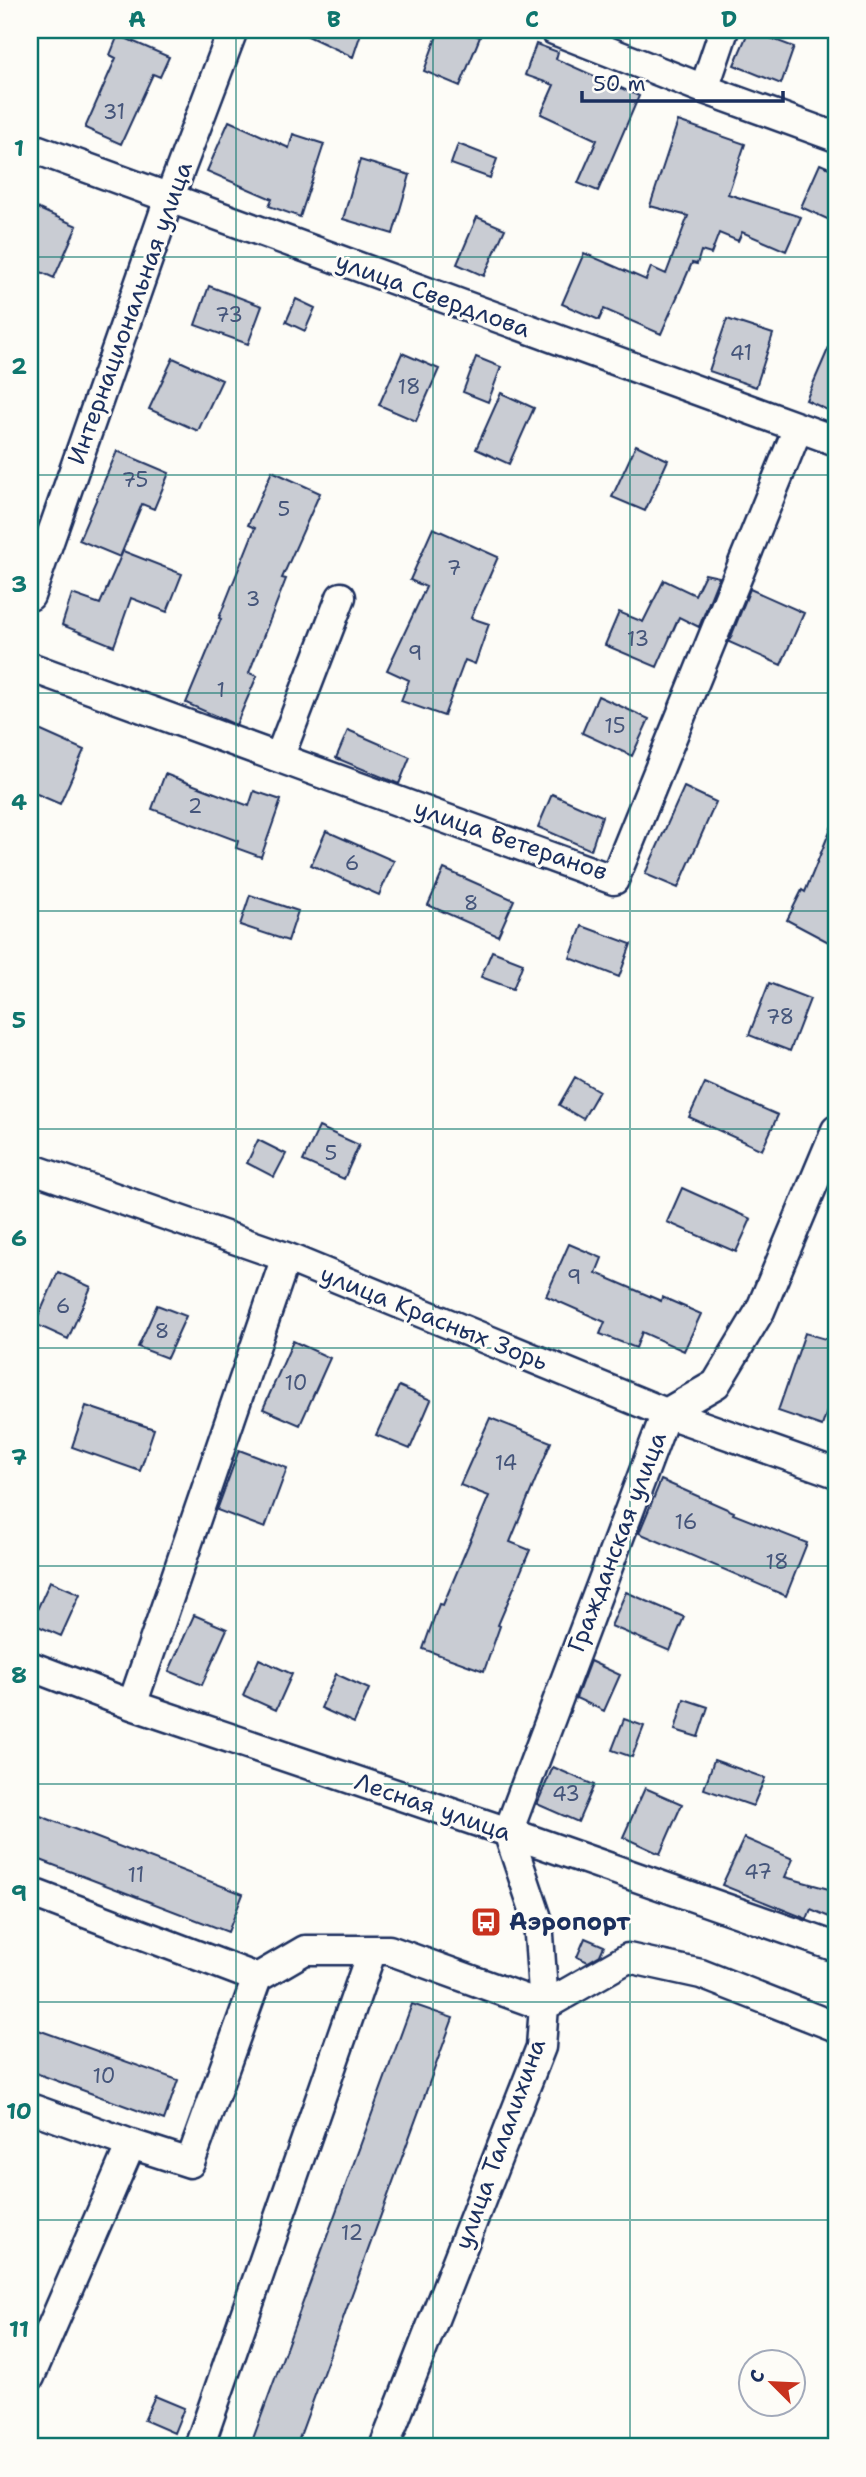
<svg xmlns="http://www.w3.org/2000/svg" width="866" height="2477" viewBox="0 0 866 2477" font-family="'Shantell Sans',sans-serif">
  <rect width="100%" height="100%" fill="#fdfcf7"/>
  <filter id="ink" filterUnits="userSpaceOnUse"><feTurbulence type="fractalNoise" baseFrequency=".0143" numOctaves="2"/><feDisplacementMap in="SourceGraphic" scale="14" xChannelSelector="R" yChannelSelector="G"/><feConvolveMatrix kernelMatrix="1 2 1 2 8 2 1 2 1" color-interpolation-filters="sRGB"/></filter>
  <g filter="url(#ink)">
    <!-- building -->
    <path fill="#c9ccd3" stroke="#1b2f5e" stroke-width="2" d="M295 30H362L353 57Z
      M439 30H462L480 37 460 86 424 71Z
      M749 30 794 47 781 84 734 65Z
      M118 35 169 57 160 77 153 74 121 144 85 128 116 58 110 55Z
      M536 44 558 52 556 59 639 96 598 191 578 183 597 140 541 114 554 85 525 75Z
      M229 121 289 148 293 134 324 144 300 217 269 206 272 199 207 171Z
      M678 121 745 144 728 194 801 217 786 251 742 232 738 241 719 233 711 254 701 251 697 264 692 263 661 334 604 309 599 320 562 304 584 253 646 280 651 267 666 274 688 216 650 206Z
      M458 144 497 159 490 178 451 164Z
      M360 160 410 175 393 234 343 219Z
      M820 164 836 171V223L801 207Z
      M30 205 77 226 54 278 30 267Z
      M477 217 505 229 484 276 457 264Z
      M209 286 262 306 248 344 195 325Z
      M296 299 315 308 305 331 286 322Z
      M727 319 773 334 756 387 709 371Z
      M836 331V414L806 400Z
      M402 353 439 369 416 421 379 405Z
      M476 357 501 367 488 402 463 392Z
      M173 358 222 380 198 431 149 409Z
      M501 393 534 408 509 464 476 449Z
      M636 445 668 460 645 511 612 497Z
      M117 451 169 473 154 509 142 504 120 557 79 540Z
      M272 471 320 493 282 578 286 579 249 673 257 676 236 725 186 703 221 619 219 618 255 528 248 525Z
      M433 528 498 557 471 618 489 624 475 664 465 660 444 716 401 701 409 680 387 670 426 587 410 580Z
      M123 551 182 574 167 612 131 598 114 646 62 625 72 594 100 604Z
      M705 574 719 577 699 627 679 617 657 667 605 645 619 612 643 622 664 580 695 595Z
      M750 589 804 613 781 665 729 642Z
      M598 696 649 719 632 756 582 733Z
      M30 726 84 750 60 804 30 791Z
      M348 730 410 757 399 784 336 758Z
      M165 774 249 806 254 791 281 800 261 857 236 848 238 841 152 809Z
      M684 787 716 802 678 888 645 874Z
      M552 794 602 816 591 850 538 827Z
      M836 816V946L787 920 802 890 805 892Z
      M326 831 394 861 379 895 311 865Z
      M444 869 514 900 498 936 428 905Z
      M250 895 298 911 288 941 240 925Z
      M582 926 631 944 619 977 570 958Z
      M492 951 523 963 513 989 481 977Z
      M769 983 810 999 790 1051 749 1035Z
      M575 1077 599 1091 583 1119 559 1105Z
      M705 1083 778 1115 762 1150 689 1117Z
      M319 1127 359 1145 344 1179 303 1161Z
      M258 1140 286 1154 274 1177 247 1163Z
      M682 1188 751 1219 736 1252 667 1222Z
      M569 1244 602 1258 596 1273 661 1301 662 1297 701 1314 684 1351 642 1332 636 1348 600 1334 605 1322 546 1296Z
      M58 1272 91 1287 68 1339 35 1324Z
      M157 1305 186 1316 167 1358 138 1347Z
      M805 1333 836 1342V1384L822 1426 778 1411Z
      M293 1341 330 1358 300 1425 263 1409Z
      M399 1386 431 1400 410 1449 376 1435Z
      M86 1406 154 1429 140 1471 72 1447Z
      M490 1418 551 1442 510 1542 530 1550 498 1625 500 1626 484 1671 423 1649 439 1604 443 1605 489 1496 460 1485Z
      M239 1450 287 1468 265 1528 217 1510Z
      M661 1480 734 1512 733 1514 807 1543 786 1596 639 1533Z
      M50 1581 80 1594 61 1636 31 1623Z
      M626 1592 684 1617 670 1651 611 1626Z
      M194 1615 227 1629 202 1685 169 1671Z
      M259 1659 292 1674 276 1710 243 1695Z
      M590 1661 620 1675 604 1711 576 1698Z
      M336 1674 369 1689 354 1723 321 1708Z
      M684 1699 708 1707 698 1737 675 1730Z
      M624 1719 644 1726 632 1757 612 1750Z
      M714 1760 765 1778 753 1806 704 1789Z
      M553 1767 594 1785 578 1822 537 1804Z
      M645 1788 682 1804 660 1854 623 1837Z
      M30 1812 243 1894 228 1932 30 1856Z
      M744 1838 793 1859 785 1877 836 1891V1920L811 1909 807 1919 722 1885Z
      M585 1938 604 1946 600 1955 588 1962 577 1957Z
      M412 2004 453 2018 296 2447H250Z
      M30 2027 178 2080 164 2120 30 2071Z
      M155 2396 184 2408 174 2433 144 2420Z"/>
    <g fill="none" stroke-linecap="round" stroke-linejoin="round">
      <!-- minor casing -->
      <g stroke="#1b2f5e" stroke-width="33">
        <path id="minor" d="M554 30 704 89 836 137
          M704 89 724 30
          M30 147 836 441
          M30 596 169 199 233 30
          M30 667 614 880 798 428
          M279 758 341 597
          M30 1168 286 1257 666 1413 836 1473
          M30 1666 132 1705 508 1832 836 1947
          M132 1705 286 1257
          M508 1832 666 1413 716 1384 760 1311 836 1130
          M30 1892 257 1978
          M30 2108 131 2144
          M30 2377 131 2144 190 2163 257 1978 305 1950H389L544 2006 628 1958 701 1974 836 2027
          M199 2447 372 1950
          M384 2447 541 2047 544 2006 538 1921 508 1832"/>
      </g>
      <!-- minor -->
      <use href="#minor" stroke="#fdfcf7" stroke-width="28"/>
    </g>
  </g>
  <!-- grid -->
  <path fill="none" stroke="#0f766e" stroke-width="2" stroke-opacity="0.55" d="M236 30V2447M433 30V2447M630 30V2447M30 257H836M30 475H836M30 693H836M30 911H836M30 1129H836M30 1348H836M30 1566H836M30 1784H836M30 2002H836M30 2220H836"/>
  <!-- icons -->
  <defs>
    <g id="bus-square" transform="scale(1.575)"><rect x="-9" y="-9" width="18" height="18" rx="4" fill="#c8321e" stroke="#fdfcf7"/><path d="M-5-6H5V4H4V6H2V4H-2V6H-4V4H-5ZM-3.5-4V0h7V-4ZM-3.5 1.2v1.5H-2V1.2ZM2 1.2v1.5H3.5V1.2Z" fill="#fff"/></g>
  </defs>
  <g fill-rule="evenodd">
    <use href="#bus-square" x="486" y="1922"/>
  </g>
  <g text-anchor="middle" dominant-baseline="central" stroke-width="6" stroke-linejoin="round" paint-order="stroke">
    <!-- number labels -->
    <g font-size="21" fill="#46567b">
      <text x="114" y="112">31</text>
      <text x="229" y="315">73</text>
      <text x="741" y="353">41</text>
      <text x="409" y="387">18</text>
      <text x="135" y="480">75</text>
      <text x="284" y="509">5</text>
      <text x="454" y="568">7</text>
      <text x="253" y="599">3</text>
      <text x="638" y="639">13</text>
      <text x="415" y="653">9</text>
      <text x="221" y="690">1</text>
      <text x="615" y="726">15</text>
      <text x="195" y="806">2</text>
      <text x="352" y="863">6</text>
      <text x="471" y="903">8</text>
      <text x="780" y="1017">78</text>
      <text x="331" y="1153">5</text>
      <text x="574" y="1277">9</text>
      <text x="63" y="1306">6</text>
      <text x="162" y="1331">8</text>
      <text x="296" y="1383">10</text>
      <text x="506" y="1463">14</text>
      <text x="686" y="1522">16</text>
      <text x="777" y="1562">18</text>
      <text x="566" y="1794">43</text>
      <text x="758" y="1872">47</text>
      <text x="136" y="1875">11</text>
      <text x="104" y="2076">10</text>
      <text x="352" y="2233">12</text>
    </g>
    <!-- street labels -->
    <g font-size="24" fill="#1b2f5e" stroke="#fdfcf7">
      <text transform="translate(433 295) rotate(20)">улица Свердлова</text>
      <text transform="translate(130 313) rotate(-70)">Интернациональная улица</text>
      <text transform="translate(511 840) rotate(19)">улица Ветеранов</text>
      <text transform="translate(434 1318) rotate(22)">улица Красных Зорь</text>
      <text transform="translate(617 1542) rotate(-69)">Гражданская улица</text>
      <text transform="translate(433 1807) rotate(19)">Лесная улица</text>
      <text transform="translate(500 2144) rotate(-70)">улица Талалихина</text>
    </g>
    <!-- poi labels -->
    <g font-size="24" font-weight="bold" fill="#1b2f5e" stroke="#fdfcf7" text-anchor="start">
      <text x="509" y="1922">Аэропорт</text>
    </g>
  </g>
  <!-- margin -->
  <rect width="866" height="2477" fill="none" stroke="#fdfcf7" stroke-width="77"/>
  <!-- north arrow -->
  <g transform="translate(772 2383) rotate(294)"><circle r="33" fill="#fdfcf7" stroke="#a3aaba" stroke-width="2"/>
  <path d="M0-5L12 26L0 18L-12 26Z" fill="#c8321e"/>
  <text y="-10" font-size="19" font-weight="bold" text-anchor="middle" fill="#1b2f5e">С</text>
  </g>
  <!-- scale -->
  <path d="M582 91v10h201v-10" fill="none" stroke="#1b2f5e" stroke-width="3.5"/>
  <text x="593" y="91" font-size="21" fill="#1b2f5e" stroke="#fdfcf7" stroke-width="5" paint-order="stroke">50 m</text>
  <rect x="38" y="38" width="790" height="2400" fill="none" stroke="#0f766e" stroke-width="2.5"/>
  <g font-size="23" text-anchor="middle" font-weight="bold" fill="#0f766e">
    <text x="137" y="27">A</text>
    <text x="334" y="27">B</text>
    <text x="532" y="27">C</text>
    <text x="729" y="27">D</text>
    <text x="19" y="156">1</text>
    <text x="19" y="374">2</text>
    <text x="19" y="592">3</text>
    <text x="19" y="810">4</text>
    <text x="19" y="1028">5</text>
    <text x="19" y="1246">6</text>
    <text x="19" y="1465">7</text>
    <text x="19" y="1683">8</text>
    <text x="19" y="1901">9</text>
    <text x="19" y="2119">10</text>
    <text x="19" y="2337">11</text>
  </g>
</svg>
